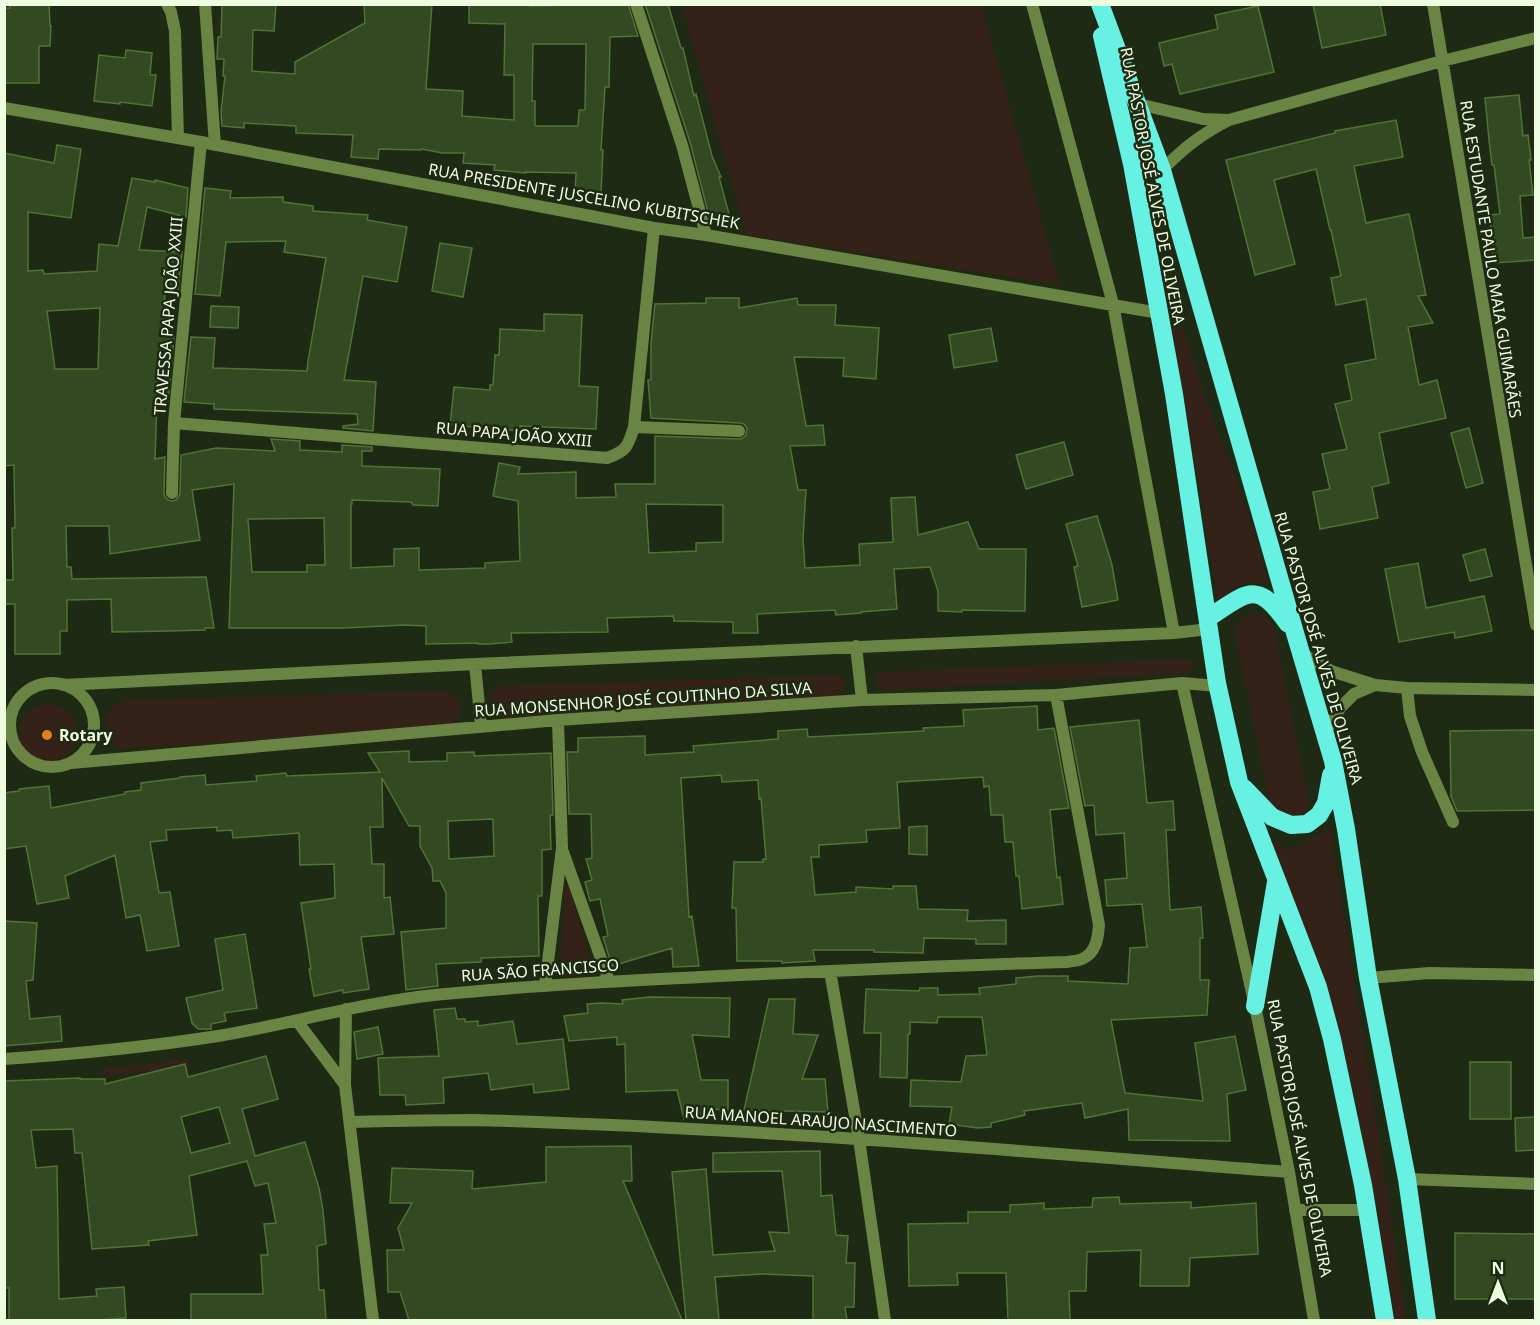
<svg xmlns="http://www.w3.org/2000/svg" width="1540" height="1325" viewBox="0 0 1540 1325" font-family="'Noto Sans',sans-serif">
  <rect width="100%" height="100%" fill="#1e2a14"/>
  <!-- green -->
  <path fill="#342117" d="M682 5H981L1060 285 746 235Z
    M1182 326 1208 404 1248 512 1269 583C1241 580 1239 585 1218 601L1172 329Z
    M1253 614C1263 614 1271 619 1274 629L1308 797C1309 808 1305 816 1295 820L1271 809 1236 640C1234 627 1240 616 1253 614Z
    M1189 659 1194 663V668L1190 673 888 690 877 687 875 673 881 672Z
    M835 675 843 679 844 689 839 696 513 721C508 720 503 719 499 717 487 709 490 694 498 686Z
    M444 691C448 693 454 695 457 698 467 708 458 720 450 727L119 749C107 738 100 719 114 706 118 703 123 702 128 700Z
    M19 733a29 29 0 1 1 58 0a29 29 0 1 1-58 0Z
    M1330 828 1384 1170 1406 1320H1395L1386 1262 1353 1085 1321 973 1267 839 1284 847 1299 846Z
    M566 884 570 886 574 905 592 964 588 971 579 978 568 977 563 975 560 966 564 903V887Z
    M187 1059 191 1062V1067L103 1076 100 1073 102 1069Z"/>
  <!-- building -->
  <path fill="#324921" stroke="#507336" stroke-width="1.5" fill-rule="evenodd" d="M10 4H49L50 26H51L50 46H39V83H4V8H10Z
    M222 4H276L274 31 253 30 252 71 295 74V62L365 23 364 4H432L426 89 463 91 462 116 514 120V75H504L505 24 469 23V4H530V6L628 4 638 36 610 37 609 87H605L601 150H603L601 193 575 192 576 173 525 172V173L494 170 495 165 463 163 464 153H442L422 149 421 150 379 149 378 159 351 157 353 135 296 133V126L244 123V128L222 126 221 112 225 76H223L224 59H217L218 37H221ZM533 44H586L585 110H579L578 126H535V101H532Z
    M645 4H668L681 48H683L694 96 696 94 712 156 721 177H719L729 214 710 220 690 142Z
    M1313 4H1380L1386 35 1322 48Z
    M1258 6 1274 72 1180 94 1172 64 1164 66 1159 43 1218 29 1215 15Z
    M126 50 152 53 150 75H156L152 106 120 102V104L94 101 99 55 125 58Z
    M1519 95 1523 136 1528 135 1531 160H1529L1533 195 1520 196 1523 238 1536 237V260L1493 263 1490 215 1500 214 1494 165H1492L1489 140 1485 98Z
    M1396 120 1403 157 1354 166 1366 223 1409 214 1426 295 1418 296 1433 323 1408 327 1419 385 1437 380 1446 418 1379 433 1389 483 1372 487 1378 518 1320 529 1313 492 1330 489 1322 454 1347 449 1335 404 1352 400 1345 365 1376 359 1366 299 1336 305 1331 278 1341 276 1331 230H1330L1316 169 1274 180 1295 264 1255 275 1226 160 1335 133V131Z
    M57 145 81 149 71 218 28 212V271L43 270 44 274 97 271 99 244 118 246 132 178 155 182V180L188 188 186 217 147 207 139 250 182 252 178 292 165 290 163 335 174 336 168 401H157L155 459 165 457 164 493 165 497 168 500 172 501 176 500 180 494 181 455 216 448 275 451 271 439 300 441V450L342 452V445L372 447V451H362V466L440 469 438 506 413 505 411 502 352 500V504H351V568L394 566V549L419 548V570L485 568V563L520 561 518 501 493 496 499 463 520 467 518 474 576 472V498L616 497 615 484H655V436L739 439 743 438 746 435 747 428 744 424 740 423 651 418 648 380H651V343L655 304 706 303V298H739V308L797 298 798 305H836L835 325 879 328 876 379 843 376 844 358 794 357 806 426 823 425 825 445 790 446 798 490H806L803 539 805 568 860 565 859 544 893 542 891 498 915 497 918 535 968 522 979 549H1026L1025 611 962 610V612L938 611V591L930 567 894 569 897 609 861 612V613L836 615 835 610 757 614 758 633H733V622L674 621 673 616 607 618 608 632 511 633 512 642 490 644H478V643L426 644V626L405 625 343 628H229L234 484 192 490 200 540 110 554 109 526H66L67 567H71L72 579 206 577 214 628H205V630L170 631 112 632 111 599 67 600V631H60V654H15V604H4V580H13L12 528H15L14 465 4 466V153L54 163ZM100 308 98 369H55L47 311ZM646 504 723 505V542L696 543V551L649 553ZM324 518 325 565H307V572H252L248 519Z
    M205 188 231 191 230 198 283 197V202L313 206V211L368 215 367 220 407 227 397 282 363 276 344 380 376 382 373 431 343 428V426L358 424 357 414 214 409V404L184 402 191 337 215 338 213 368 307 371 308 361 326 258 284 252 286 241 226 242 220 296 195 294Z
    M440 243 472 248 463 297 432 291Z
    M211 306 239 307 238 328 210 327Z
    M544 314 582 315 579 386 598 387 596 429 520 426V431L450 425 454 387 490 390V385H493L495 355H499L500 329 544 331Z
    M991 328 997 361 954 368 949 335Z
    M1469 428 1483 483 1466 488 1451 433Z
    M1064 442 1073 475 1026 489 1016 455Z
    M1097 516 1112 565 1118 600 1082 607 1074 567 1078 566 1066 524Z
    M1485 549 1492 576 1470 581 1463 555Z
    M1418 563 1426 608 1484 596 1492 631 1455 638 1454 632 1399 642 1385 569Z
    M1037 706 1038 730 1054 728 1069 808 1050 810 1057 878 1060 877 1063 904 1022 909 1019 876H1016L1013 842H1005L1003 815H991L989 786 984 787 983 777 897 782 900 828 866 830 867 842 819 845V857H811L815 895 856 892V887L893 889V886H916L918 909 968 910 967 921 1006 920V944H976V939L924 938 923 953 874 952V950H813L815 961 782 963V961H737L736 908H732L734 862H763V859H766L761 798 759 799 758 780 722 782 721 775 681 778 689 917 692 916 699 966 673 967 672 948 612 966 603 937 608 936 600 899 590 901 585 882 592 880 586 859 592 858 591 814H569L567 752H578V738L645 736V755L694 752 693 746 778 739V731L807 729 808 737 924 731 923 728 964 726 963 710Z
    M1139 720 1147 803 1173 801 1175 830H1166L1170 910 1201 907 1203 938H1200V980H1209L1207 1015 1111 1020 1125 1093 1203 1101 1195 1043 1235 1036 1246 1090 1227 1094 1230 1141 1129 1140 1128 1109 1085 1118 1082 1103 1024 1111 1025 1115 991 1123V1127L978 1128 949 1124 952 1107 910 1106 911 1080 961 1082 966 1056 987 1055 982 1017H938L937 1023 910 1022V1034H908L907 1078 880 1077 881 1033H864L866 989 919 991 920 988H938V995L980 994 979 988 1016 984V978L1038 976H1068V981L1128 984 1130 948 1147 947 1142 904 1107 906 1105 880 1127 878 1124 833 1096 835 1094 805 1085 806 1070 727Z
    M1536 730V810L1457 811 1451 796 1450 731Z
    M409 751V762L447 761V753L474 752V756L551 753 553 815H550L551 849 542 850V896H538L539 956 481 958V962L436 964 438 986 406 990 401 932 446 928V893L440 881H433L432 868 420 846V826H409L382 778 383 827H370L372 864H384V898L390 897 394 934 361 937 369 989 343 993V990L314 996 309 969H311L301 903 335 898 334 864 300 865 299 833 233 838 232 830 217 831V827L166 830 167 840 150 842 159 893 170 892 179 946 147 951 140 915 126 918 115 855 65 876 69 898 37 904 26 846 4 849V793L19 791V789L49 786 51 808 125 794V792L141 790V783L180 778V777L205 775 206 785 257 781 256 776 286 773 287 776 380 772 368 753ZM493 819 494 856 449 859 448 821Z
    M927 826V855L909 854V827Z
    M4 921 37 923 33 980 26 981 30 1019 60 1016 62 1041 4 1046Z
    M245 934 257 1008 224 1013 226 1021 211 1024V1029H198L192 1023 186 998 223 990 215 939Z
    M650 997 730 998 729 1037 692 1035 701 1080H728V1110L707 1109 708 1114 684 1119 677 1090 626 1092 625 1044 617 1045V1037L569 1041 564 1016 588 1013 587 1004 601 1003 623 1004 622 1000Z
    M769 999H795L793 1034 818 1035 802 1079H825L828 1112 744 1110Z
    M455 1008 457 1019H465V1022L478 1021V1026L513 1021 517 1044 563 1039 569 1089 534 1093 533 1084 491 1090 488 1073 443 1078 444 1103 406 1105 405 1095H380L378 1058 439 1056 434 1010Z
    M378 1027 383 1054 357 1059 354 1032Z
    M266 1056 278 1099 242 1109 255 1156 305 1142 319 1188 323 1210 326 1244 317 1246 319 1290H324L326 1320H191V1294H263L261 1255H268L264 1224 276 1223 268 1183 255 1186 247 1161 189 1176 197 1235 148 1241 149 1245 92 1249 82 1153H75L73 1129 31 1130 36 1168 57 1166 59 1299 97 1296 96 1289 124 1287 126 1318 97 1320H9V1288H5L4 1081 80 1078V1079H105V1084L185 1064 188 1077ZM219 1107 230 1143 191 1153 181 1117Z
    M1470 1062H1511V1119H1470Z
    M1536 1117V1150L1516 1151 1515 1118Z
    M631 1146 632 1181H623L682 1320H409L400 1292H388L387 1250H404L398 1228 412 1203H390L392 1168 473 1171 472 1189 546 1182V1147Z
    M820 1151 821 1196 832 1195 836 1235 848 1236 846 1263H855L854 1307H845L847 1320H813V1276L761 1274 715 1277 719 1320H686L672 1172 706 1169 713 1255 775 1251 769 1232 789 1233 782 1171 713 1172V1153Z
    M1119 1197 1120 1204 1191 1202V1208L1256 1203 1258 1254 1190 1258 1189 1286H1140L1141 1250 1087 1252 1086 1291H1069L1070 1320H1008L1006 1273H957L958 1285 909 1286 908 1224 968 1223V1212H1010V1205L1044 1203V1209L1092 1207 1093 1198Z
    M1455 1233 1536 1234V1299H1455Z"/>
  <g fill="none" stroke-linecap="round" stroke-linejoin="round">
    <!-- lane -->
    <path stroke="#6a8543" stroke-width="12" d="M172 493 174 423 201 142
      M1407 688 1410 716 1422 752 1453 822
      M1368 978 1429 973 1536 975"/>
    <!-- street -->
    <path stroke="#6a8543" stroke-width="12" d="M167 4 171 12 175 31 178 138
      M205 4 215 145
      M636 4 682 145 706 235
      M1032 4 1113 304 1174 633
      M1433 4 1536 625
      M1138 104 1203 119 1228 120
      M4 108 201 142 654 228 706 235 1159 313
      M1162 170C1185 147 1200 135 1229 120L1442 61 1536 38
      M174 423 607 458C627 451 628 446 634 427L654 228
      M634 427 739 431
      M856 646 862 700
      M1301 653 1331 671 1375 685 1407 688 1536 690
      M475 664 481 726
      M1182 683 1255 1006 1289 1172 1314 1320
      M10 725a42 42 0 1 1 84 0a42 42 0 1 1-84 0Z
      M63 685 475 664 1174 633 1209 629
      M1324 734 1340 708 1354 694 1375 685
      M71 763 558 720 862 700 1056 695 1182 683 1218 686
      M563 852 609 981
      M830 971 859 1139 885 1320
      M545 986 562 848 558 720
      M346 1009 345 1085 373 1320
      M297 1021 345 1085
      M4 1059C76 1054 147 1047 218 1036 290 1024 361 1003 434 995 536 985 638 980 740 975 849 970 958 965 1067 962 1071 961 1078 961 1082 959 1096 953 1098 938 1099 925L1056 695
      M350 1122C391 1121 432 1120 473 1120 745 1127 1017 1151 1289 1172
      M1407 1179 1536 1184
      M1295 1210H1367"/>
    <!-- highway -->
    <path stroke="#66f1e2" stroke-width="18" d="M1100 4 1162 170 1295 633 1333 761 1346 829 1368 978 1407 1179 1427 1320
      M1102 36 1132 164 1174 394 1217 683 1239 782 1318 987 1332 1039 1363 1185 1385 1320
      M1208 618C1248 592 1257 579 1288 624
      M1244 788 1272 817 1291 825 1307 824 1319 815 1326 803 1331 775
      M1255 1006 1276 882"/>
  </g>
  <!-- markers -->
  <circle fill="#ea7e1e" stroke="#1e2a14" stroke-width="2" cx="47" cy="735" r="6"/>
  <g text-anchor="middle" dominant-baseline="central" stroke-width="5" stroke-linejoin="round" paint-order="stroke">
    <!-- street labels -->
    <g font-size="16" fill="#eefce0" stroke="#1e2a14">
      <text transform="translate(1153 186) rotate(79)">RUA PASTOR JOSÉ ALVES DE OLIVEIRA</text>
      <text transform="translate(584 196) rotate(10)">RUA PRESIDENTE JUSCELINO KUBITSCHEK</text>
      <text transform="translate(1491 259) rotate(81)">RUA ESTUDANTE PAULO MAIA GUIMARÃES</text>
      <text transform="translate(168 316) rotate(-85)">TRAVESSA PAPA JOÃO XXIII</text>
      <text transform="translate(514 434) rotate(5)">RUA PAPA JOÃO XXIII</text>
      <text transform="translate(1319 648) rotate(74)">RUA PASTOR JOSÉ ALVES DE OLIVEIRA</text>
      <text transform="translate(643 699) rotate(-4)">RUA MONSENHOR JOSÉ COUTINHO DA SILVA</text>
      <text transform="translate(540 970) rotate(-4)">RUA SÃO FRANCISCO</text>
      <text transform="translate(821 1121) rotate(4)">RUA MANOEL ARAÚJO NASCIMENTO</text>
      <text transform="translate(1300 1138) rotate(79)">RUA PASTOR JOSÉ ALVES DE OLIVEIRA</text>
    </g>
    <!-- poi labels -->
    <g font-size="16" font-weight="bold" fill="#eefce0" stroke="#1e2a14" text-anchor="start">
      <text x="59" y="735">Rotary</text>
    </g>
  </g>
  <!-- border -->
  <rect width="1540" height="1325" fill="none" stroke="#eefce0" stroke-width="12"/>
  <!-- north arrow -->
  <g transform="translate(1498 1283)" stroke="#1e2a14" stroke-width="4.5" paint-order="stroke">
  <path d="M0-4.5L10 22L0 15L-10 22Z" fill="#eefce0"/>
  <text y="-9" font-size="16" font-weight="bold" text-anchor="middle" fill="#eefce0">N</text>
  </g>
</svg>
